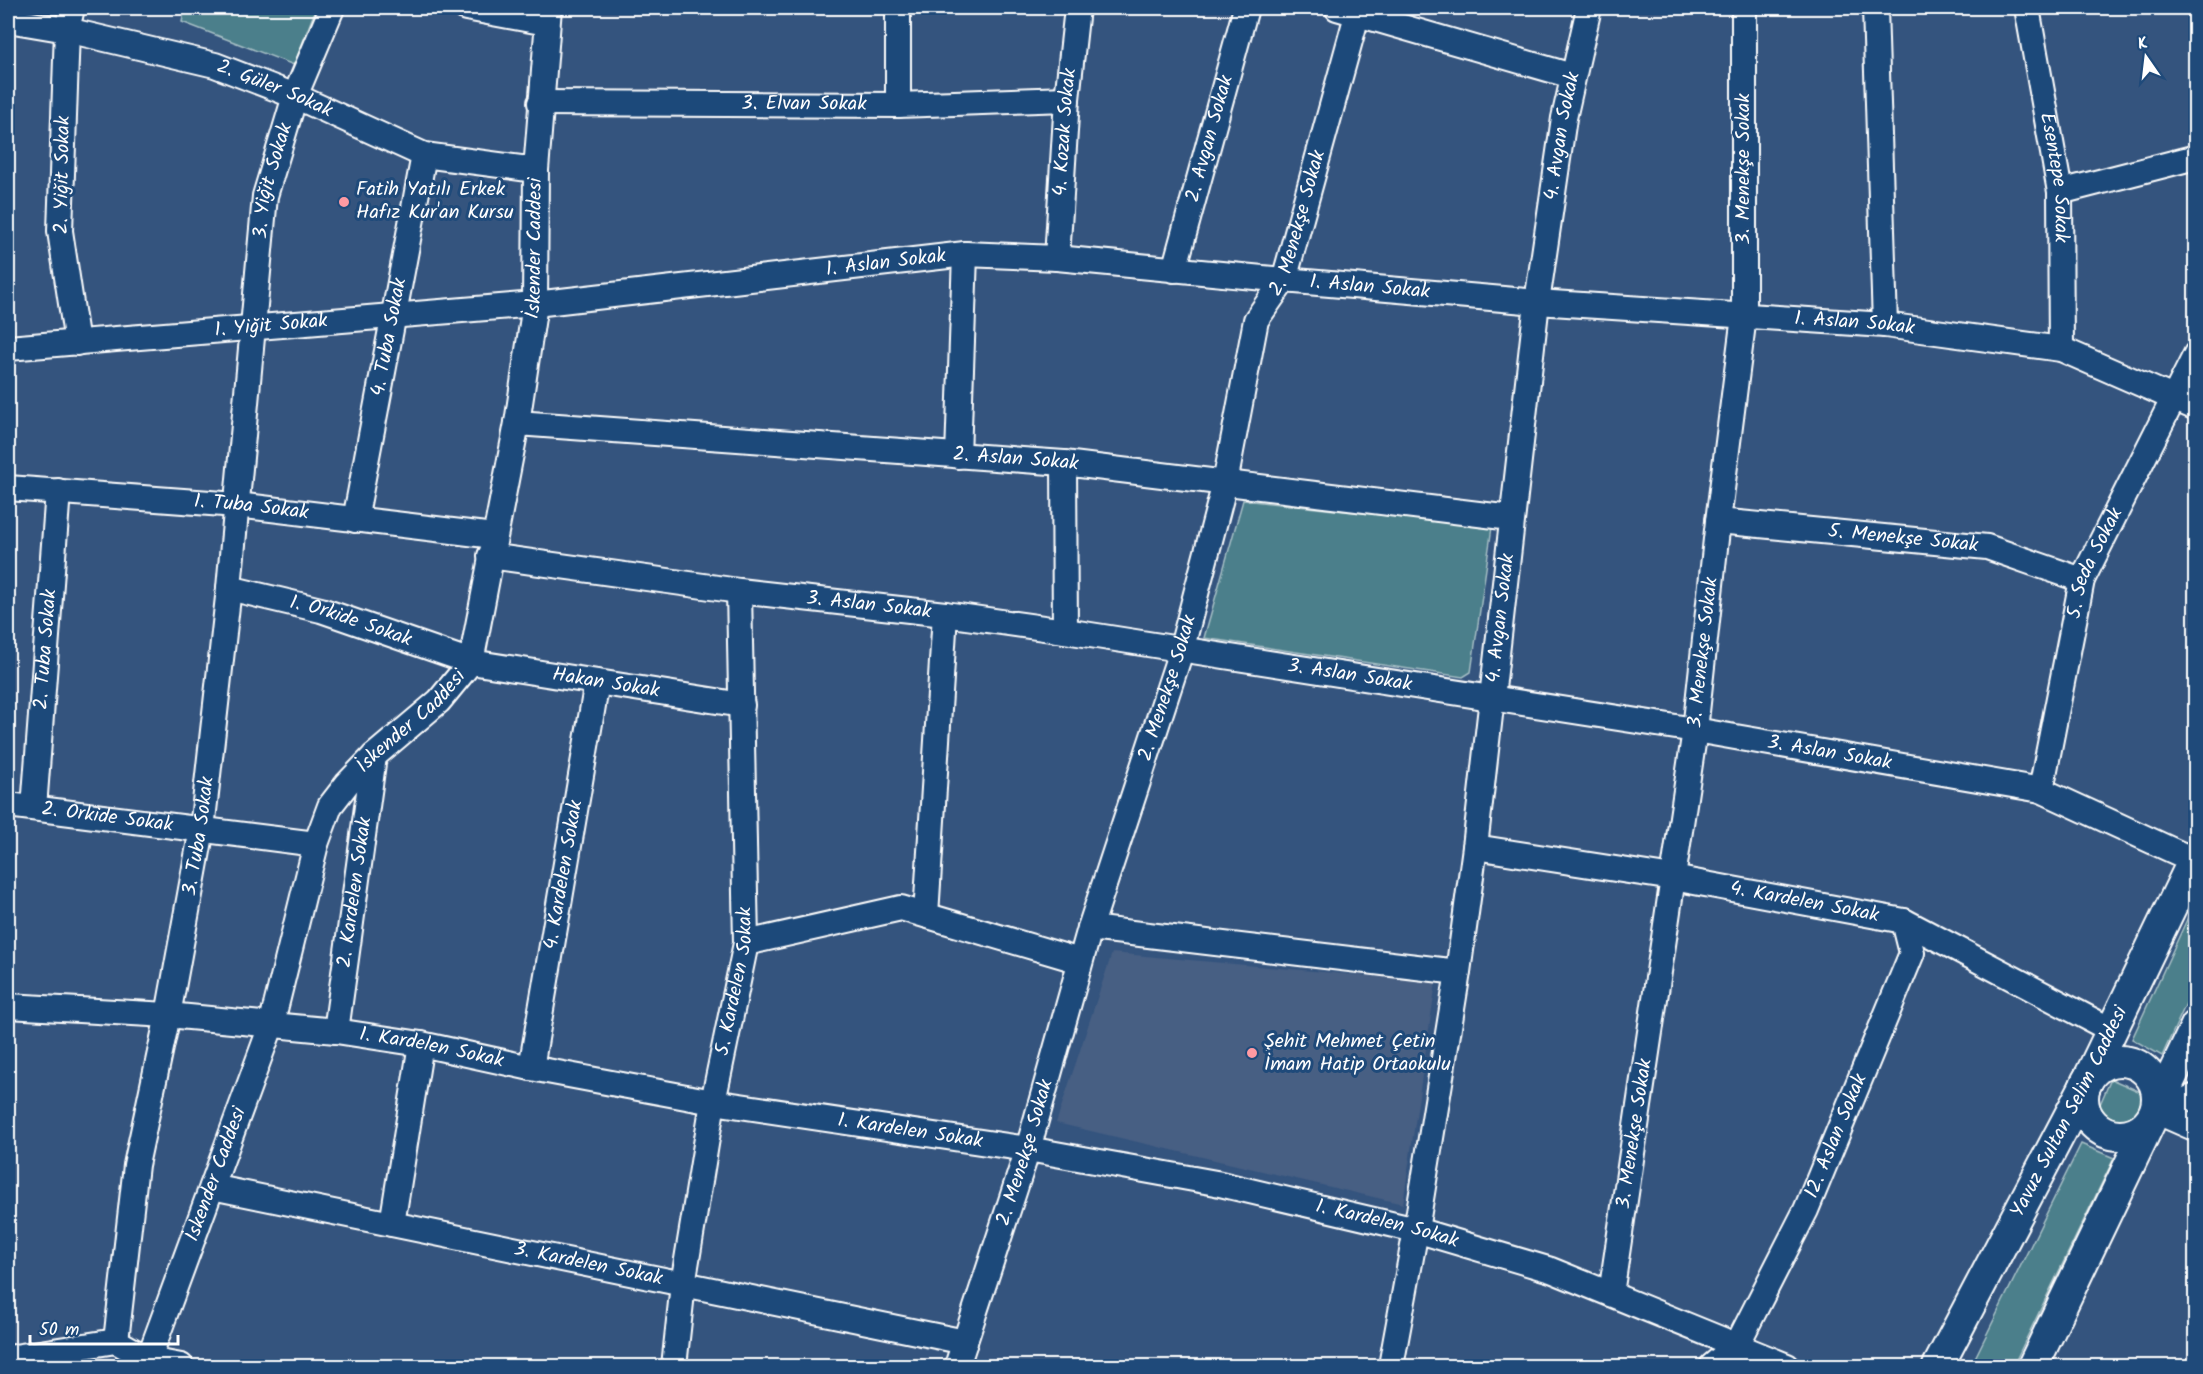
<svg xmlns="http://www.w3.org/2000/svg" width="2203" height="1374" viewBox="0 0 2203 1374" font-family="Kalam,sans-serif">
  <rect width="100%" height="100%" fill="#34547e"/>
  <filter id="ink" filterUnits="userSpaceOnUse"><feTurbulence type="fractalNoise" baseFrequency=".0167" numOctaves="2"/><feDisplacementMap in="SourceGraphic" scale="12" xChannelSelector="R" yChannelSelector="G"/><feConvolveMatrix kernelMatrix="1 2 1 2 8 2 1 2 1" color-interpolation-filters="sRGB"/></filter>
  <g filter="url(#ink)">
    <!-- built -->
    <path fill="#465e83" d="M1112 953 1436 982 1403 1204 1056 1123Z"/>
    <!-- green -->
    <path fill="#4c7f8b" stroke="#a6bfc5" stroke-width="1.5" d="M185 8H316L294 65 182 22Z
      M1243 500 1492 527 1471 672 1463 677 1204 638Z
      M2195 902V984L2162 1056 2132 1039Z
      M2111 1079 2145 1094 2131 1126 2097 1111Z
      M2081 1144 2114 1158 2013 1366H1971Z"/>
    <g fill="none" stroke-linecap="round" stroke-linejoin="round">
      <!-- minor casing -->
      <g stroke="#fff" stroke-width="28">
        <g id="minor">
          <path d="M72 8 67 30 60 231 77 343"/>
          <path d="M466 8 547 23"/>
          <path d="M1337 8 1572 76"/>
          <path d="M1875 8 1885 325"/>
          <path id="s1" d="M2027 8 2060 192 2061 349"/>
          <path id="s2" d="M8 20 67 30 215 65 295 96 424 155 536 170"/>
          <path id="s3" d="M540 103 898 105 1067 99"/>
          <path d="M898 105V8"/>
          <path d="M2060 192 2196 157"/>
          <path id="s4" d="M1057 258 1067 99 1077 8"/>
          <path id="s5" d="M1174 270 1246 8"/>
          <path id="s6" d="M8 348 535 304 965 254 1057 258 1284 280 1537 302 1885 325 2061 349 2196 408"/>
          <path id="s7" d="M517 423 1064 463 1511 518"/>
          <path d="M958 456 965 254"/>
          <path d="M1064 463 1065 631"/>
          <path id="s8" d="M8 488 237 505 494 536"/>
          <path id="s9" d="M355 520 424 155"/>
          <path id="s10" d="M1718 521 1987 547 2082 580"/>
          <path id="s11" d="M490 556 739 591 945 614 1065 631 1695 730 2041 790 2193 860"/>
          <path id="s12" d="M229 588 321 610 471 662 742 705"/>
          <path id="s13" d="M2041 790 2082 580 2196 354"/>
          <path id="s14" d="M8 805 316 844"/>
          <path id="s15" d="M34 808 58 491"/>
          <path id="s16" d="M1475 847 1673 878 1904 921 2111 1030"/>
          <path d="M926 915 945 614"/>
          <path d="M1090 928 1458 972"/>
          <path d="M746 943 901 908 1080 961"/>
          <path id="s17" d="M8 1006 168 1015 336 1031 421 1044 531 1068 713 1102 1028 1149 1216 1183 1416 1230 1551 1270 1787 1366"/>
          <path id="s18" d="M336 1031 374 756"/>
          <path id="s19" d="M531 1068 597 682"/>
          <path d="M2155 1111 2196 1129"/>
          <path d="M2155 1111 2196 1096"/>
          <path id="s20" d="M212 1187 965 1342"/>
          <path d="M392 1224 421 1044"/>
          <path id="s21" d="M1611 1294 1695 730 1718 521 1744 316V8"/>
          <path id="s22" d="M116 1341 136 1165 168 1015 202 829 229 588 265 196 295 96 332 8"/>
          <path d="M8 1358 116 1341 149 1360 181 1366"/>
          <path id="s23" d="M146 1366 271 1026 316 844 330 806 347 784 374 756 439 701 471 662 517 423 535 304 536 170 549 8"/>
          <path id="s24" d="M674 1366 683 1284 713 1102 746 943 739 591"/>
          <path id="s25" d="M957 1366 1028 1149 1090 928 1181 651 1225 483 1256 320 1284 280 1359 8"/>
          <path id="s26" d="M1391 1366 1416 1230 1458 972 1475 847 1537 302 1564 118 1589 8"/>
          <path id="s27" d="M1712 1366 1737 1345 1806 1210 1912 953 1904 921"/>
        </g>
      </g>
      <!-- major casing -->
      <g stroke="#fff" stroke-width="34">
        <g id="major">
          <circle cx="2120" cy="1098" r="37"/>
          <path id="s28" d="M1938 1366 2085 1086 2196 855"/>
          <path d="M2033 1366 2196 1026"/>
        </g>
      </g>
      <!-- minor -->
      <use href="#minor" stroke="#1f4a7a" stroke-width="24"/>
      <!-- major -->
      <use href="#major" stroke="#1f4a7a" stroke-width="30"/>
    </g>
  </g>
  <!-- markers -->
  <g fill="#ff9aa2" stroke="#1f4a7a" stroke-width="2">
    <circle cx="344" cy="202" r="6"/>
    <circle cx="1252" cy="1053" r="6"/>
  </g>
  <g text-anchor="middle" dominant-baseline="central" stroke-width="6" stroke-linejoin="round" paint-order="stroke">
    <!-- street labels -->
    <g font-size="20" fill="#fff" stroke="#1f4a7a">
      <text stroke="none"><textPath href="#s2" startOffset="276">2. Güler Sokak</textPath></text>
      <text stroke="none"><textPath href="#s3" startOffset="264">3. Elvan Sokak</textPath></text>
      <text stroke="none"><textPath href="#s4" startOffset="126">4. Kozak Sokak</textPath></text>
      <text stroke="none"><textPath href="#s26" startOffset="1242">4. Avgan Sokak</textPath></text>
      <text stroke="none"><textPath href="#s5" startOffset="136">2. Avgan Sokak</textPath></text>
      <text transform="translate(1744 169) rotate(-90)">3. Menekşe Sokak</text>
      <text transform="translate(63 175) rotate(-89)">2. Yiğit Sokak</text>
      <text stroke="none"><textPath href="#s1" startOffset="172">Esentepe Sokak</textPath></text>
      <text stroke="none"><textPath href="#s22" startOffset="1172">3. Yiğit Sokak</textPath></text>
      <text stroke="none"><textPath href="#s25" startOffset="1196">2. Menekşe Sokak</textPath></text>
      <text stroke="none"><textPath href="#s23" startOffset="1212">İskender Caddesi</textPath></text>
      <text stroke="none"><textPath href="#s6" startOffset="882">1. Aslan Sokak</textPath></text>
      <text stroke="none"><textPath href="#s6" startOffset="1368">1. Aslan Sokak</textPath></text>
      <text stroke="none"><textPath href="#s6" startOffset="1854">1. Aslan Sokak</textPath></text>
      <text stroke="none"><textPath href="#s6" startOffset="264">1. Yiğit Sokak</textPath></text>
      <text stroke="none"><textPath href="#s9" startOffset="186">4. Tuba Sokak</textPath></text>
      <text stroke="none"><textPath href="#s7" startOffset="500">2. Aslan Sokak</textPath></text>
      <text stroke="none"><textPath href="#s8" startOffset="244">1. Tuba Sokak</textPath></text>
      <text stroke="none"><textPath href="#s10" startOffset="186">5. Menekşe Sokak</textPath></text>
      <text stroke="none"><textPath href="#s13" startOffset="234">5. Seda Sokak</textPath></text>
      <text stroke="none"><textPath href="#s11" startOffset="382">3. Aslan Sokak</textPath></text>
      <text stroke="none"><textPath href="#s26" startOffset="756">4. Avgan Sokak</textPath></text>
      <text stroke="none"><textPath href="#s12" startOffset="126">1. Orkide Sokak</textPath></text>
      <text stroke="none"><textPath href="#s15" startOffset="159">2. Tuba Sokak</textPath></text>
      <text stroke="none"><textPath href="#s21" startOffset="648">3. Menekşe Sokak</textPath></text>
      <text stroke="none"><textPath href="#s11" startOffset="868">3. Aslan Sokak</textPath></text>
      <text stroke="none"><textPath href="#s12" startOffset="390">Hakan Sokak</textPath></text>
      <text stroke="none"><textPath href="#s25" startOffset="710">2. Menekşe Sokak</textPath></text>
      <text stroke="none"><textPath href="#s23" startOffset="708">İskender Caddesi</textPath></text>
      <text stroke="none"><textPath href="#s11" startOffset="1354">3. Aslan Sokak</textPath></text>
      <text stroke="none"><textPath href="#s14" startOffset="100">2. Orkide Sokak</textPath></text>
      <text stroke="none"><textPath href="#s22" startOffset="512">3. Tuba Sokak</textPath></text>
      <text stroke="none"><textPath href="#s19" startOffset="196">4. Kardelen Sokak</textPath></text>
      <text stroke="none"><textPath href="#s18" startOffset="140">2. Kardelen Sokak</textPath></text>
      <text stroke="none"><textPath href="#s16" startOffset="334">4. Kardelen Sokak</textPath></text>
      <text stroke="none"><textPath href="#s24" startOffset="390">5. Kardelen Sokak</textPath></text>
      <text stroke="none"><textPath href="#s17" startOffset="426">1. Kardelen Sokak</textPath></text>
      <text stroke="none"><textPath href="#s28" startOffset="286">Yavuz Sultan Selim Caddesi</textPath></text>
      <text stroke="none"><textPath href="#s17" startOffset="912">1. Kardelen Sokak</textPath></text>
      <text stroke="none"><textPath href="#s21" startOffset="162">3. Menekşe Sokak</textPath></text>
      <text stroke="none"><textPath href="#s27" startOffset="264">12. Aslan Sokak</textPath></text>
      <text stroke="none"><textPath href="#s25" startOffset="224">2. Menekşe Sokak</textPath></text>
      <text stroke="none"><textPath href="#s23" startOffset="204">İskender Caddesi</textPath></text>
      <text stroke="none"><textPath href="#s17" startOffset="1398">1. Kardelen Sokak</textPath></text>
      <text stroke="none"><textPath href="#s20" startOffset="384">3. Kardelen Sokak</textPath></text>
    </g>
    <!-- poi labels -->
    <g font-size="20" fill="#fff" stroke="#1f4a7a" text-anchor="start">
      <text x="356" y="190">Fatih Yatılı Erkek<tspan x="356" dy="23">Hafız Kur'an Kursu</tspan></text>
      <text x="1264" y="1042">Şehit Mehmet Çetin<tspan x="1264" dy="23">İmam Hatip Ortaokulu</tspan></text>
    </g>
  </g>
  <!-- margin -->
  <rect width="2203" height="1374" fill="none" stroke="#1f4a7a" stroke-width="30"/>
  <rect x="15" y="15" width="2173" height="1344" fill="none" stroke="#fff" stroke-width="2" filter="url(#ink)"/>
  <!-- north arrow -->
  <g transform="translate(2146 57) rotate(346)" stroke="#1f4a7a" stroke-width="4.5" paint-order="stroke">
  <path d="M0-4.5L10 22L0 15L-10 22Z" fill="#ffffff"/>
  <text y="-9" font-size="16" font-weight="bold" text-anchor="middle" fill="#ffffff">K</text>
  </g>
  <!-- scale -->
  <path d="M30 1335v9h148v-9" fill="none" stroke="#ffffff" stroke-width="3"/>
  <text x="39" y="1335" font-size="18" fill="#ffffff" stroke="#1f4a7a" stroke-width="4.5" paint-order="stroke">50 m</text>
</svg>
